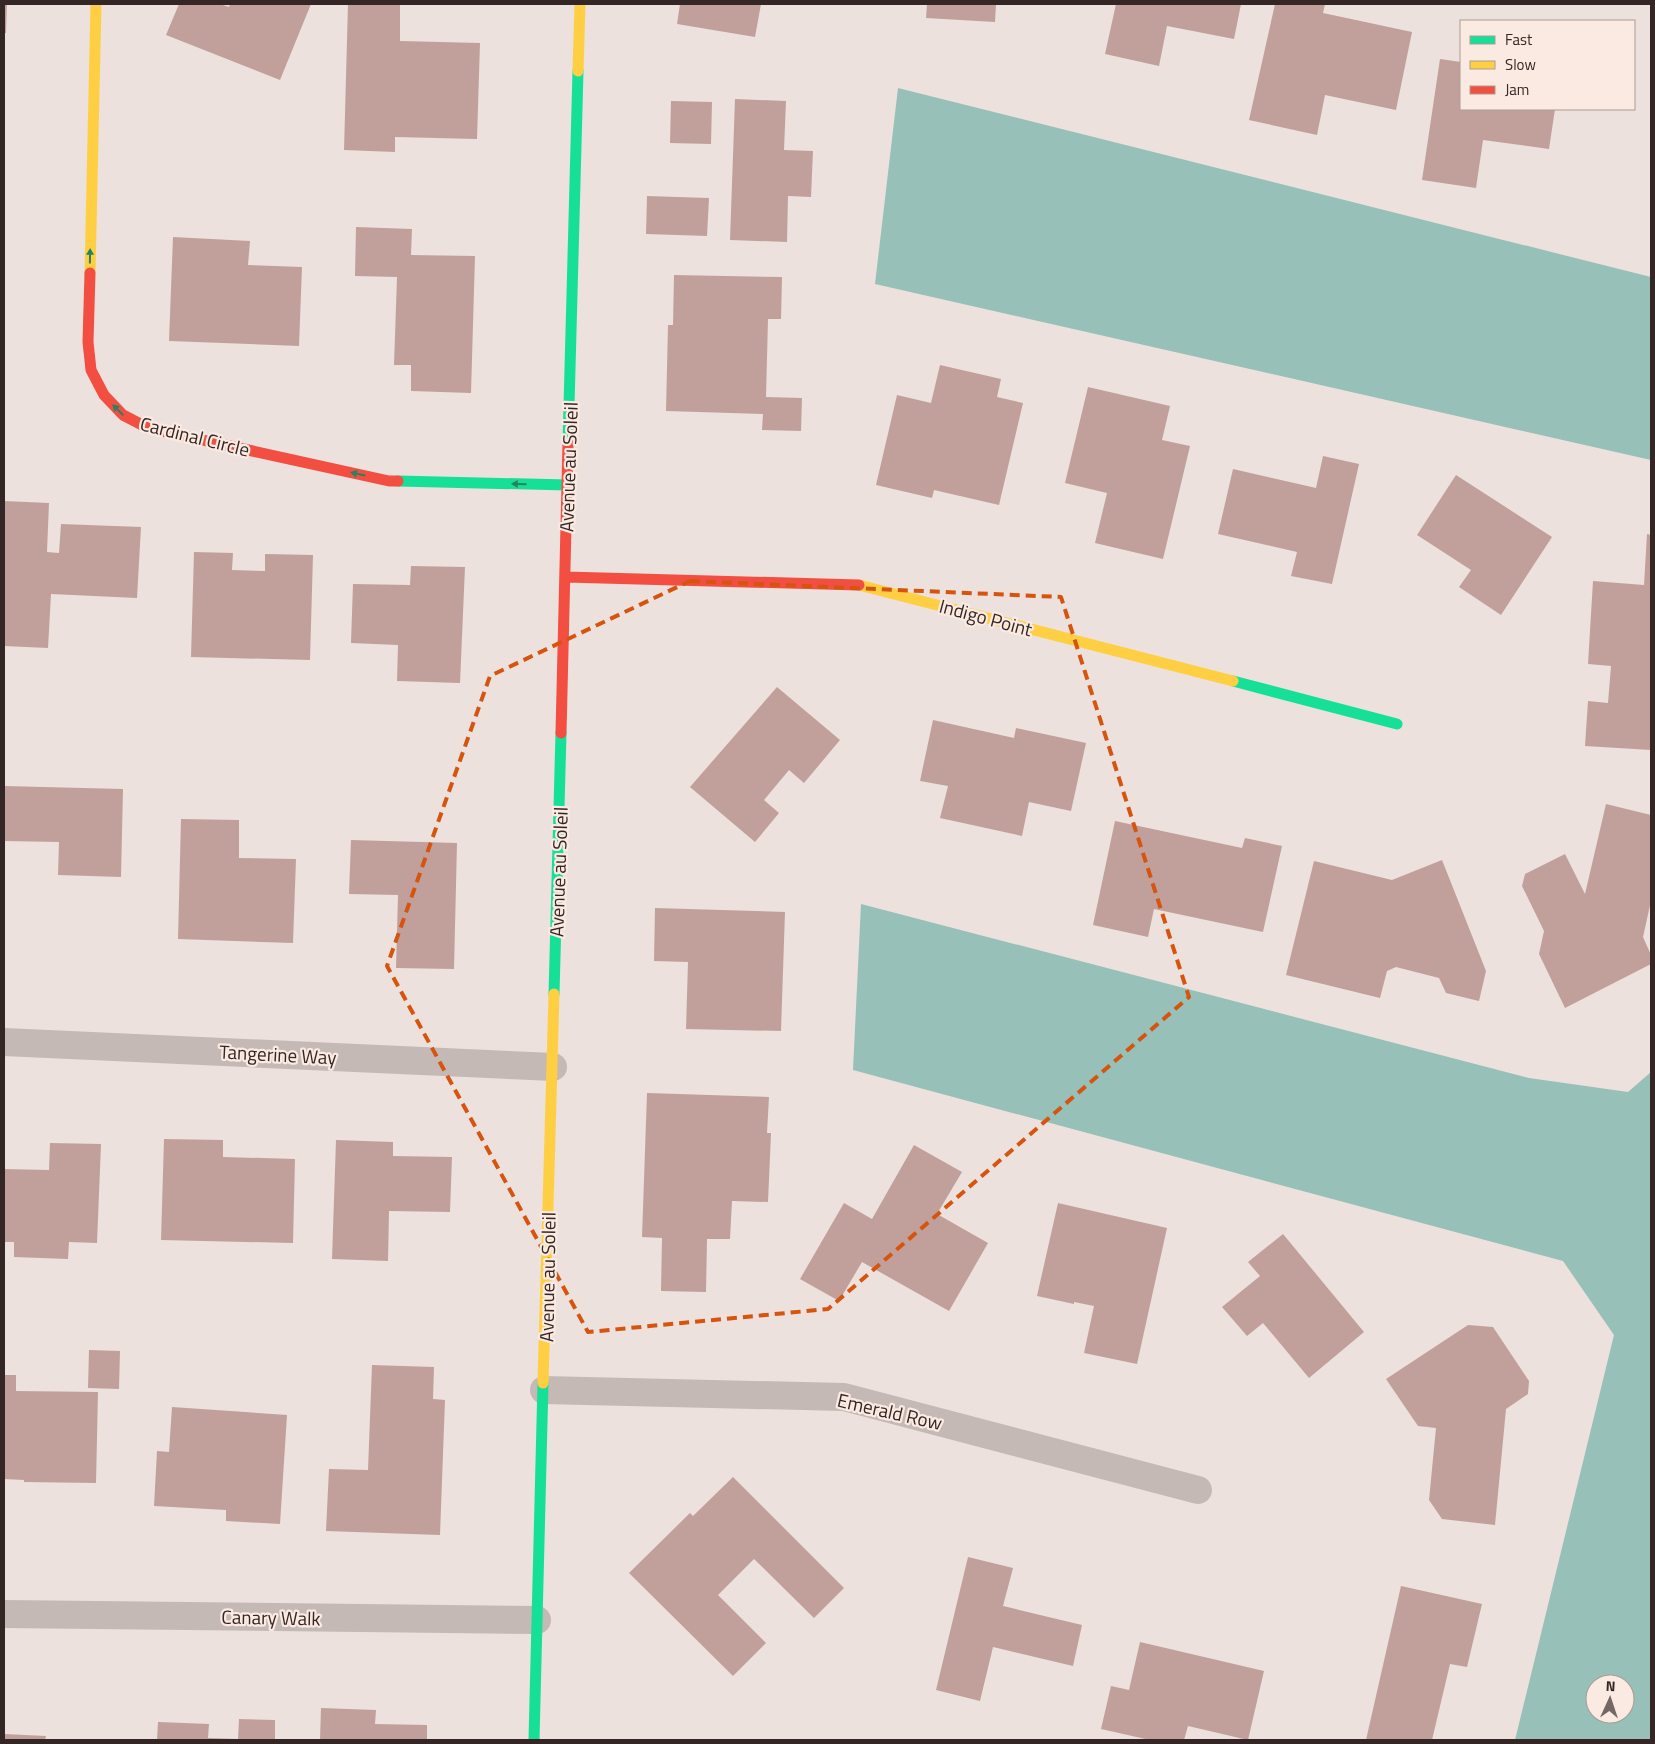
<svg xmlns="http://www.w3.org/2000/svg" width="1655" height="1744" viewBox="0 0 1655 1744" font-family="'Titillium Web',sans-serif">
  <rect width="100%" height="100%" fill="#ece1dc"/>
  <!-- water -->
  <path fill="#97c0b8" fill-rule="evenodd" d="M898 88 1651 277V460L875 284Z
    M861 904 1529 1078 1628 1092 1651 1072V1740H1515L1614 1335 1563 1261 853 1070ZM1595 1684H1625V1714H1595Z"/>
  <!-- building -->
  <path fill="#c1a09c" d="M4 4H7L6 33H4Z
    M179 4H220L229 7 230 4H311L280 80 166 35Z
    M348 4H400V41L480 43 477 139 395 137V152L344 150Z
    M680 4H761L755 37 677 24Z
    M927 4H996L995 22 926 18Z
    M1116 4H1241L1234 39 1167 26 1159 66 1105 54Z
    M1275 4H1325L1323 13 1412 32 1396 110 1325 95 1317 135 1249 120Z
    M1440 59 1461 62V109H1555L1549 149 1483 140 1476 188 1422 180Z
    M735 99 786 101 784 150 813 151 811 197 788 196 787 242 730 240Z
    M671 101 712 102 711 144 670 143Z
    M647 196 709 198 707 236 646 234Z
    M356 227 412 229 411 255 475 256 471 393 411 391V365H394L397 277 355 276Z
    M173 237 250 241 248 265 302 267 299 346 169 341Z
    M674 275 782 277 781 319H768L766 397 802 398 801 431 762 430 763 414 666 411 668 325H673Z
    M940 365 1001 379 997 397 1023 403 999 505 934 490 932 498 876 485 897 395 931 403Z
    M1088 387 1170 406 1162 440 1190 446 1163 559 1095 543 1107 493 1065 483Z
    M1323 456 1359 464 1332 584 1291 576 1297 552 1218 534 1233 469 1316 488Z
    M1456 475 1552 537 1501 615 1459 587 1471 570 1417 535Z
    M4 501 49 503 47 552 59 553 61 524 141 527 137 598 51 594 48 648 4 646Z
    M1647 534 1651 535V750L1585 746 1588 701 1608 703 1611 666 1588 664 1593 581 1644 585Z
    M194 552 233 553 232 570 265 571V554L313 555 310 660 191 657Z
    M411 566 465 567 460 683 397 681 398 645 351 643 353 584 410 585Z
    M777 687 840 740 804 783 789 770 764 800 779 813 755 842 690 787Z
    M933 720 1014 738 1016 728 1086 743 1071 811 1029 802 1022 836 940 818 948 786 920 781Z
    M4 786 123 789 121 877 58 875 59 842 4 841Z
    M1606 804 1651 815V901L1643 937 1651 955V964L1565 1008 1539 954 1544 931 1522 886 1525 874 1565 854 1585 894Z
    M181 819 239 820V858L296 859 293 943 178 939Z
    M1115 821 1242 848 1245 838 1282 846 1263 932 1154 909 1148 937 1093 925Z
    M351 840 457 843 454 969 396 968 398 895 349 894Z
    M1442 860 1486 971 1479 1001 1446 993 1439 978 1396 967 1387 971 1380 998 1286 975 1314 861 1392 880Z
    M655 908 785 912 781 1031 686 1029 688 962 654 961Z
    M647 1093 769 1097 767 1133H771L768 1202 732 1201 730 1239H707L706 1292 661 1291 662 1238 642 1237Z
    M164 1139 223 1140V1157L295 1159 293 1243 161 1240Z
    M336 1140 393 1142V1156L452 1157 450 1212 389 1211 388 1261 332 1259Z
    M50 1143 101 1144 97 1243 69 1242 68 1259 14 1257V1242H4V1169L49 1170Z
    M914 1145 962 1172 937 1214 988 1243 949 1311 862 1262 839 1301 800 1279 844 1203 872 1219Z
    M1058 1203 1167 1228 1137 1364 1084 1353 1094 1306 1074 1302V1304L1037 1296Z
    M1283 1234 1364 1332 1309 1378 1263 1323 1247 1336 1222 1307 1260 1276 1248 1262Z
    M1468 1325 1493 1327 1529 1381 1528 1394 1506 1409 1495 1525 1442 1519 1429 1500 1436 1428 1418 1426 1386 1379Z
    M89 1350 120 1351 119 1389 88 1388Z
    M372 1365 434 1367 433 1399 445 1400 440 1535 326 1531 329 1469 368 1470Z
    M4 1375H16V1391L98 1392 96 1483 24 1482V1480L4 1479Z
    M172 1407 287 1415 280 1524 226 1521V1510L154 1506 157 1451 169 1452Z
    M733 1477 844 1588 814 1618 754 1559 718 1595 766 1643 733 1676 629 1573 690 1513 693 1516Z
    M968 1557 1013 1568 1003 1606 1082 1625 1073 1666 993 1647 980 1701 936 1690Z
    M1401 1586 1482 1604 1467 1667 1450 1664 1432 1740H1366Z
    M1140 1642 1264 1671 1248 1740 1188 1726 1184 1740H1150L1101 1729 1111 1686 1129 1690Z
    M321 1708 376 1710 375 1724 427 1725V1740H320Z
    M239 1719 275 1720V1740H157L158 1722 209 1724 208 1738 238 1739Z
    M4 1734 46 1736 45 1740H4Z"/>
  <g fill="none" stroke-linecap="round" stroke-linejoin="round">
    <!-- street -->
    <path stroke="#c4b9b5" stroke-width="28" d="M4 1042 553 1067
      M544 1390 844 1397 1198 1490
      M4 1614 537 1620"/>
    <!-- fast -->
    <path stroke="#16e098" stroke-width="11" d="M568 443 578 71
      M398 481 568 485
      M1233 681 1397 724
      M554 994 561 733
      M534 1740 543 1383"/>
    <!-- slow -->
    <path stroke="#ffcf43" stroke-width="11" d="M578 71 580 4
      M90 273 96 4
      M859 585 1233 681
      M543 1383 554 994"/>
    <!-- jam -->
    <path stroke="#f24e42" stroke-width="11" d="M90 273 88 342 91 370 104 395 123 415 148 428 389 481H398
      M566 577 859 585
      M561 733 568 443"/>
  </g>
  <!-- one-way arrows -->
  <defs><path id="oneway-solid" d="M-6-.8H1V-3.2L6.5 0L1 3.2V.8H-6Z" transform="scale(1.25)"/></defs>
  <g fill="#25835e">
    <use href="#oneway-solid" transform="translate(90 256) rotate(-89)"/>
    <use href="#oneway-solid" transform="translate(118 410) rotate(-135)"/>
    <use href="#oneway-solid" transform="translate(358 474) rotate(-168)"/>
    <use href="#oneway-solid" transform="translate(519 484) rotate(-179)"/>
  </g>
  <!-- marked area -->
  <path fill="none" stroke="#d6540e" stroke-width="4" stroke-dasharray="10 6" stroke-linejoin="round" d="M690 581 1061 597 1189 997 828 1309 588 1332 387 966 490 676Z"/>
  <g text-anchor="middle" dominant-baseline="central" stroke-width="4.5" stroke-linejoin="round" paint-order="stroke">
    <!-- street labels -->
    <g font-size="19" fill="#342624" stroke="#faeae1">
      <text transform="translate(195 436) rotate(14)">Cardinal Circle</text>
      <text transform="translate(568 467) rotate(-88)">Avenue au Soleil</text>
      <text transform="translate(986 617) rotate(15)">Indigo Point</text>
      <text transform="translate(558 872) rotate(-88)">Avenue au Soleil</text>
      <text transform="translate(278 1054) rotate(3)">Tangerine Way</text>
      <text transform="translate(547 1277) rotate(-89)">Avenue au Soleil</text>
      <text transform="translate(890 1411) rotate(13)">Emerald Row</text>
      <text transform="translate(271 1617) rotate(1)">Canary Walk</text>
    </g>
  </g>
  <!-- border -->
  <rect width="1655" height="1744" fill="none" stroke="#342624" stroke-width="10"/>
  <!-- legend -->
  <rect x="1460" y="20" width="175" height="90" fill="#faeae1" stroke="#ab9c95"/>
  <rect x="1470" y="36" width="25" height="8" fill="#16e098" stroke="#ab9c95"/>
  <text x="1505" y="45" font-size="15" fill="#342624">Fast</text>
  <rect x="1470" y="61" width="25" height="8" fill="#ffcf43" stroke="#ab9c95"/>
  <text x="1505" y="70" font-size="15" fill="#342624">Slow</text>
  <rect x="1470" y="86" width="25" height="8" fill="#f24e42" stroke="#ab9c95"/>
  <text x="1505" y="95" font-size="15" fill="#342624">Jam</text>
  <!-- north arrow -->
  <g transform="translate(1610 1699) rotate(3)"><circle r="24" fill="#faeae1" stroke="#ab9c95"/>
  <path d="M0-4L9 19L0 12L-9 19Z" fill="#746764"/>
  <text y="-8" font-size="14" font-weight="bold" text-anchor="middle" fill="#342624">N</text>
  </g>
</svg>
